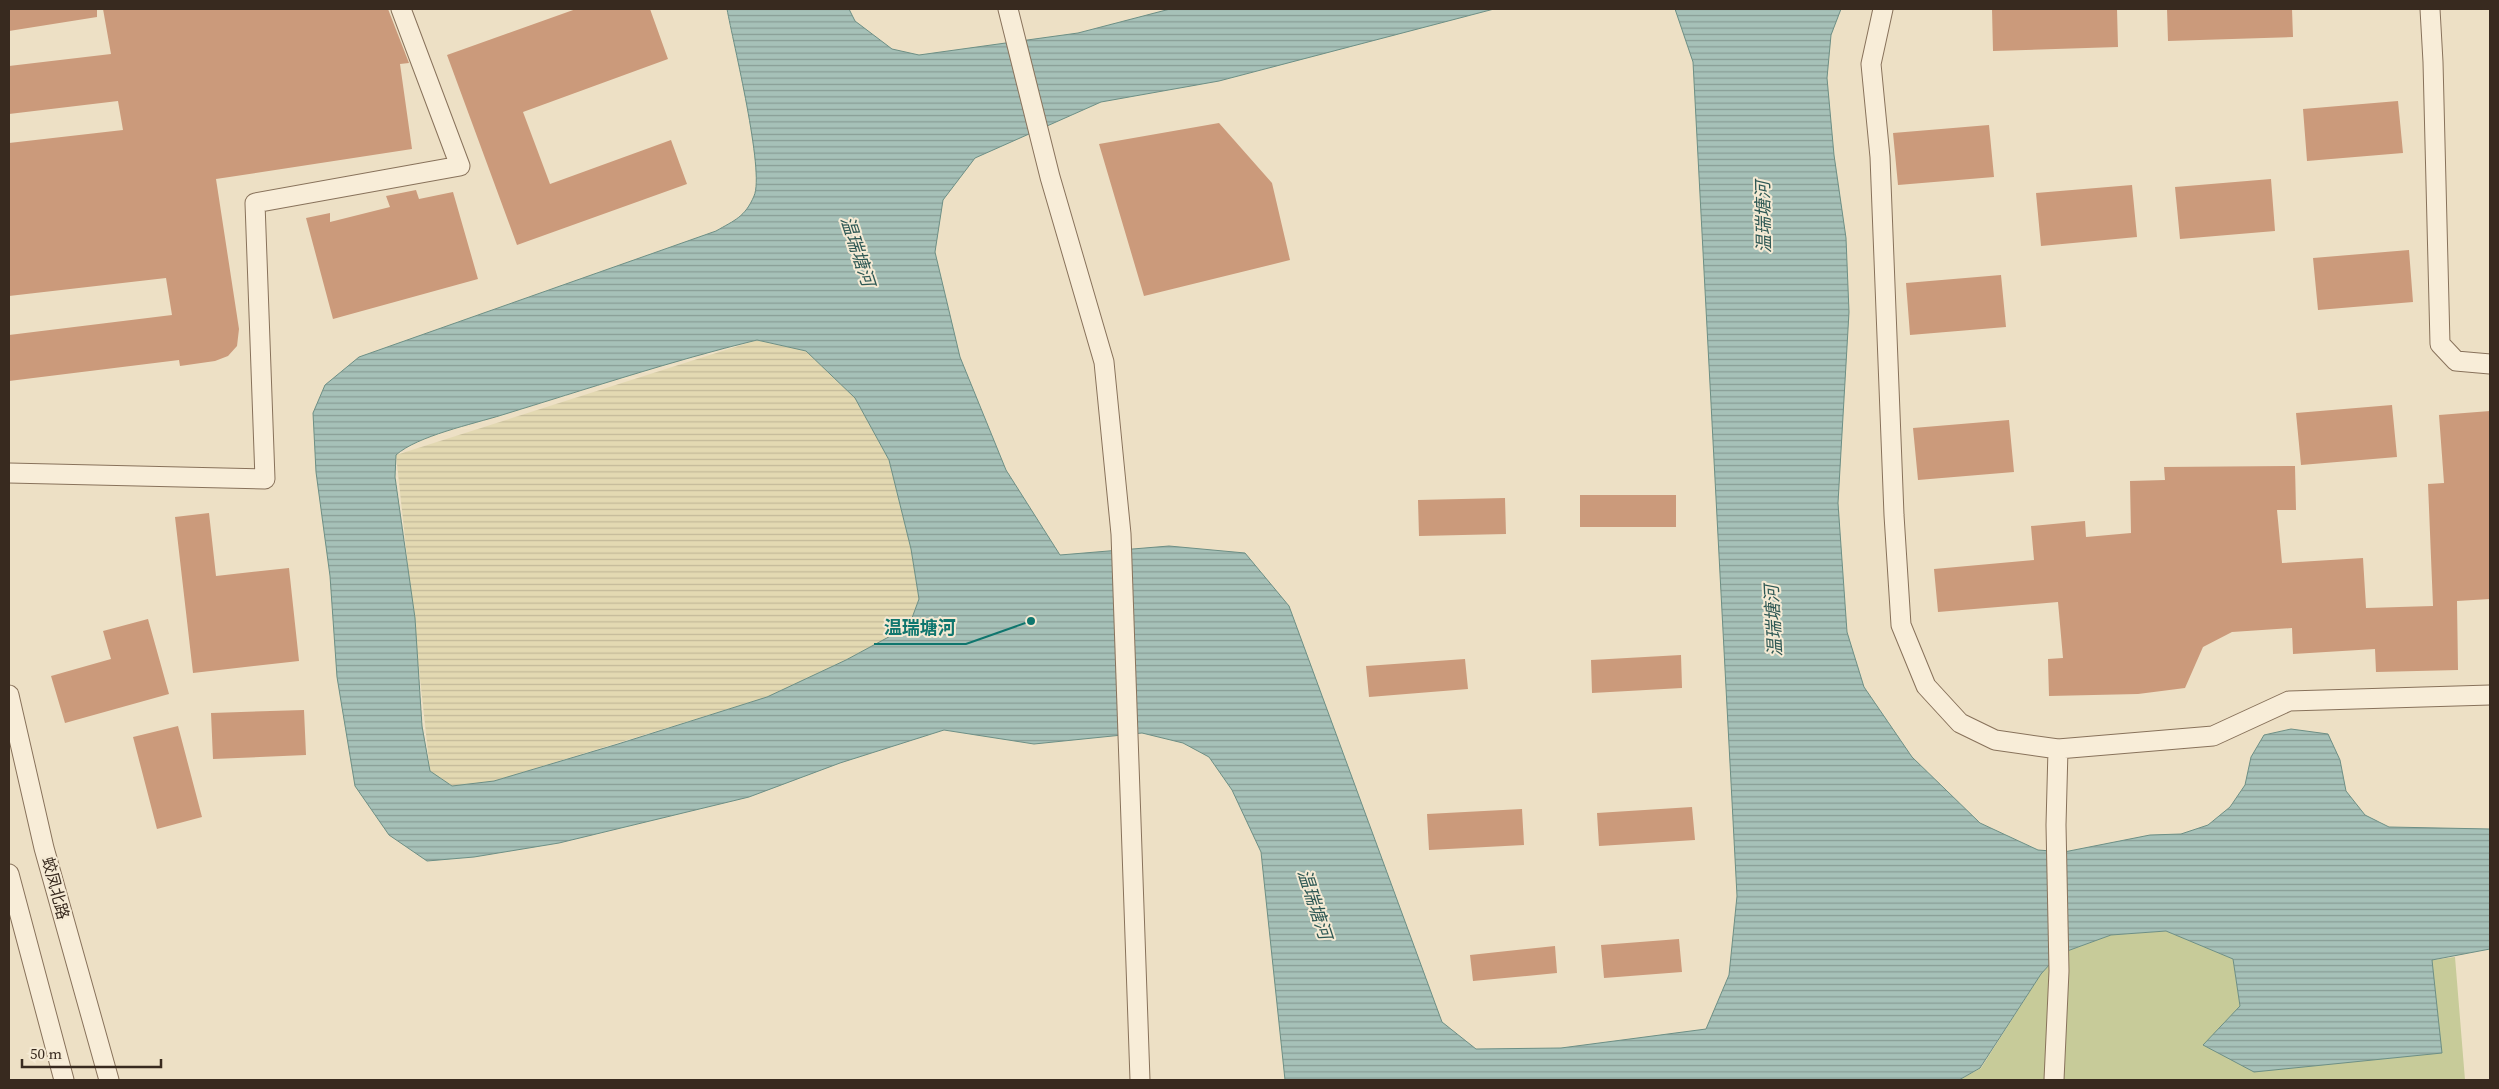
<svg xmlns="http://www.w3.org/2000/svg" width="2499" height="1089" viewBox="0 0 2499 1089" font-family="'Source Serif 4','Noto Sans SC',serif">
  <defs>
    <pattern id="farmland-rules" width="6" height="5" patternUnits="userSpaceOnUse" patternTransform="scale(1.25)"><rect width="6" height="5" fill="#e3d9b2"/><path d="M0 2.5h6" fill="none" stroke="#c4ba99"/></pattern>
    <pattern id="water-rules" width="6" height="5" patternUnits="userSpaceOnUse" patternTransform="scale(1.25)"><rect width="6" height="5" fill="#a6c1b8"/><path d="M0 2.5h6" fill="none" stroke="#889d95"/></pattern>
  </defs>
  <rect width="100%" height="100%" fill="#ede0c5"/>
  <!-- farmland -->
  <path fill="url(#farmland-rules)" d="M757 340 806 351 855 398 889 460 911 549 919 599 909 626 846 660 767 697 494 781 452 786 430 771 396 455Z"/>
  <!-- green -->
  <path fill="#c7cb99" d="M2166 931 2233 959 2240 1006 2432 960 2455 957 2465 1080H1959L1981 1068 2041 974 2059 954 2111 935Z"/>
  <!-- water -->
  <path fill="url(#water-rules)" stroke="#6d8f85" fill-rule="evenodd" d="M727 9H849L855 21 892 49 919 55 1078 33 1170 9H1494L1219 81 1101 102 975 158 943 200 935 252 960 357 1006 470 1060 555 1169 546 1245 553 1289 606 1442 1022 1476 1049 1561 1048 1706 1029 1729 975 1737 896 1693 62 1675 9H1841L1831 35 1827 78 1834 155 1846 238 1849 312 1838 503 1847 632 1864 687 1912 757 1980 823 2038 850 2064 852 2150 835 2181 834 2208 825 2230 807 2245 785 2251 757 2264 735 2291 729 2328 734 2340 760 2346 791 2365 815 2389 827 2490 829V949L2432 960 2442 1053 2254 1072 2203 1045 2240 1006 2233 959 2166 931 2111 935 2059 954 2041 974 1980 1068 1959 1080H1285L1261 852 1232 790 1209 757 1183 743 1142 733 1034 744 944 730 840 763 749 797 559 843 474 857 427 861 389 835 355 786 337 677 330 576 316 472 313 413 325 385 359 357 716 231C735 220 745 217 754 196 765 172 733 42 727 9ZM757 340 806 351 855 398 889 460 911 549 919 599 909 626 846 660 767 697 618 744 494 781 452 786 430 771 422 726 415 618 395 477 396 455C417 436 473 424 502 415 587 389 671 361 757 340Z"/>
  <!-- building -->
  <path fill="#cb9a7b" d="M9 9H97V17L9 31Z
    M103 9H388L409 63 400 64 412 149 216 179 239 329 237 346 228 356 215 361 180 366 179 360 9 381V335L172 315 166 278 9 296V143L123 130 118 101 9 114V66L111 54Z
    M576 9H650L668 59 523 112 550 184 671 140 687 184 517 245 447 55Z
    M1992 9H2117L2118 47 1993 51Z
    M2167 9H2292L2293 37 2168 41Z
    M2398 101 2403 153 2307 161 2303 109Z
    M1219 123 1272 183 1290 260 1144 296 1099 144Z
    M1989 125 1994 177 1898 185 1893 133Z
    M2271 179 2275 231 2180 239 2175 187Z
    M2132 185 2137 237 2041 246 2036 193Z
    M416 190 419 199 453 192 478 279 333 319 306 218 330 213V222L390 207 386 196Z
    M2409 250 2413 302 2318 310 2313 258Z
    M2001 275 2006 327 1910 335 1906 283Z
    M2392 405 2397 457 2301 465 2296 413Z
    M2490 411V599L2457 601 2458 670 2376 672 2375 649 2293 654 2292 628 2232 632 2203 647 2185 688 2138 694 2049 696 2048 659 2063 658 2058 602 1938 612 1934 569 2034 560 2031 526 2085 521 2086 537 2131 533 2130 481 2165 480 2164 467 2295 466 2296 510H2277L2282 563 2363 558 2366 608 2433 606 2428 484 2444 483 2439 415Z
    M2009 420 2014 472 1918 480 1913 428Z
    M1580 495H1676V527H1580Z
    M1505 498 1506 534 1419 536 1418 500Z
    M209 513 216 576 289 568 299 661 193 673 175 517Z
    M148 619 169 694 65 723 51 676 111 659 103 631Z
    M1681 655 1682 688 1592 693 1591 660Z
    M1465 659 1468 689 1369 697 1366 666Z
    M304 710 306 755 213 759 211 713Z
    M178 726 202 817 157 829 133 737Z
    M1692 807 1695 840 1599 846 1597 813Z
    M1522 809 1524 845 1429 850 1427 814Z
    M1679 939 1682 972 1604 978 1601 945Z
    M1555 946 1557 973 1473 981 1470 955Z"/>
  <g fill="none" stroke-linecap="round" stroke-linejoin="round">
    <!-- minor casing -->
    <g stroke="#88725b" stroke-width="21">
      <path id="minor" d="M1008 9 1050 177 1104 362 1121 534 1140 1080
        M1883 9 1871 64 1880 157 1894 515 1901 625 1926 686 1960 723 1995 740 2058 749 2213 736 2289 701 2490 695
        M2430 9 2433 62 2440 344 2456 361 2490 364
        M9 473 265 479 255 203 460 166 401 9
        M9 695 44 848 109 1080
        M9 874 64 1080
        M2054 1080 2059 971 2056 825 2058 749"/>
    </g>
    <!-- minor -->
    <use href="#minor" stroke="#f8edd8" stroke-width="19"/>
  </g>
  <g text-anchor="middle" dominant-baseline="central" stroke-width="4" stroke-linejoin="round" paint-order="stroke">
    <!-- street labels -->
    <g font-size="16" fill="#382a1f" stroke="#f5ead4">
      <text transform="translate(56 888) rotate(75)">蛟凤北路</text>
    </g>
    <!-- water labels -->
    <g font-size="18" font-style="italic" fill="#2e5854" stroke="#f5ead4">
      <text transform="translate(1763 217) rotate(-91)">温瑞塘河</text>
      <text transform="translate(858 251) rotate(72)">温瑞塘河</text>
      <text transform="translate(1773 621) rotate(-93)">温瑞塘河</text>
      <text transform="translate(1315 904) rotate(72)">温瑞塘河</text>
    </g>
  </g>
  <!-- callouts -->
  <path fill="none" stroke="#0f766e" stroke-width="2" d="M1031 621L966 644H874"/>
  <circle fill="#0f766e" stroke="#f5ead4" stroke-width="2" cx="1031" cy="621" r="5"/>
  <g font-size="18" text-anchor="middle" font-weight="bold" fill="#0f766e" stroke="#f5ead4" stroke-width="4" stroke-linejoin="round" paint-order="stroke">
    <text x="920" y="634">温瑞塘河</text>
  </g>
  <!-- border -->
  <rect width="2499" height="1089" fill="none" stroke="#382a1f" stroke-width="20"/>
  <!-- scale -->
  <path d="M22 1059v8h139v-8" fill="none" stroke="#382a1f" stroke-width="2.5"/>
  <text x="30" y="1059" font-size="15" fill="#382a1f" stroke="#f5ead4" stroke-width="4" paint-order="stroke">50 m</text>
</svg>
